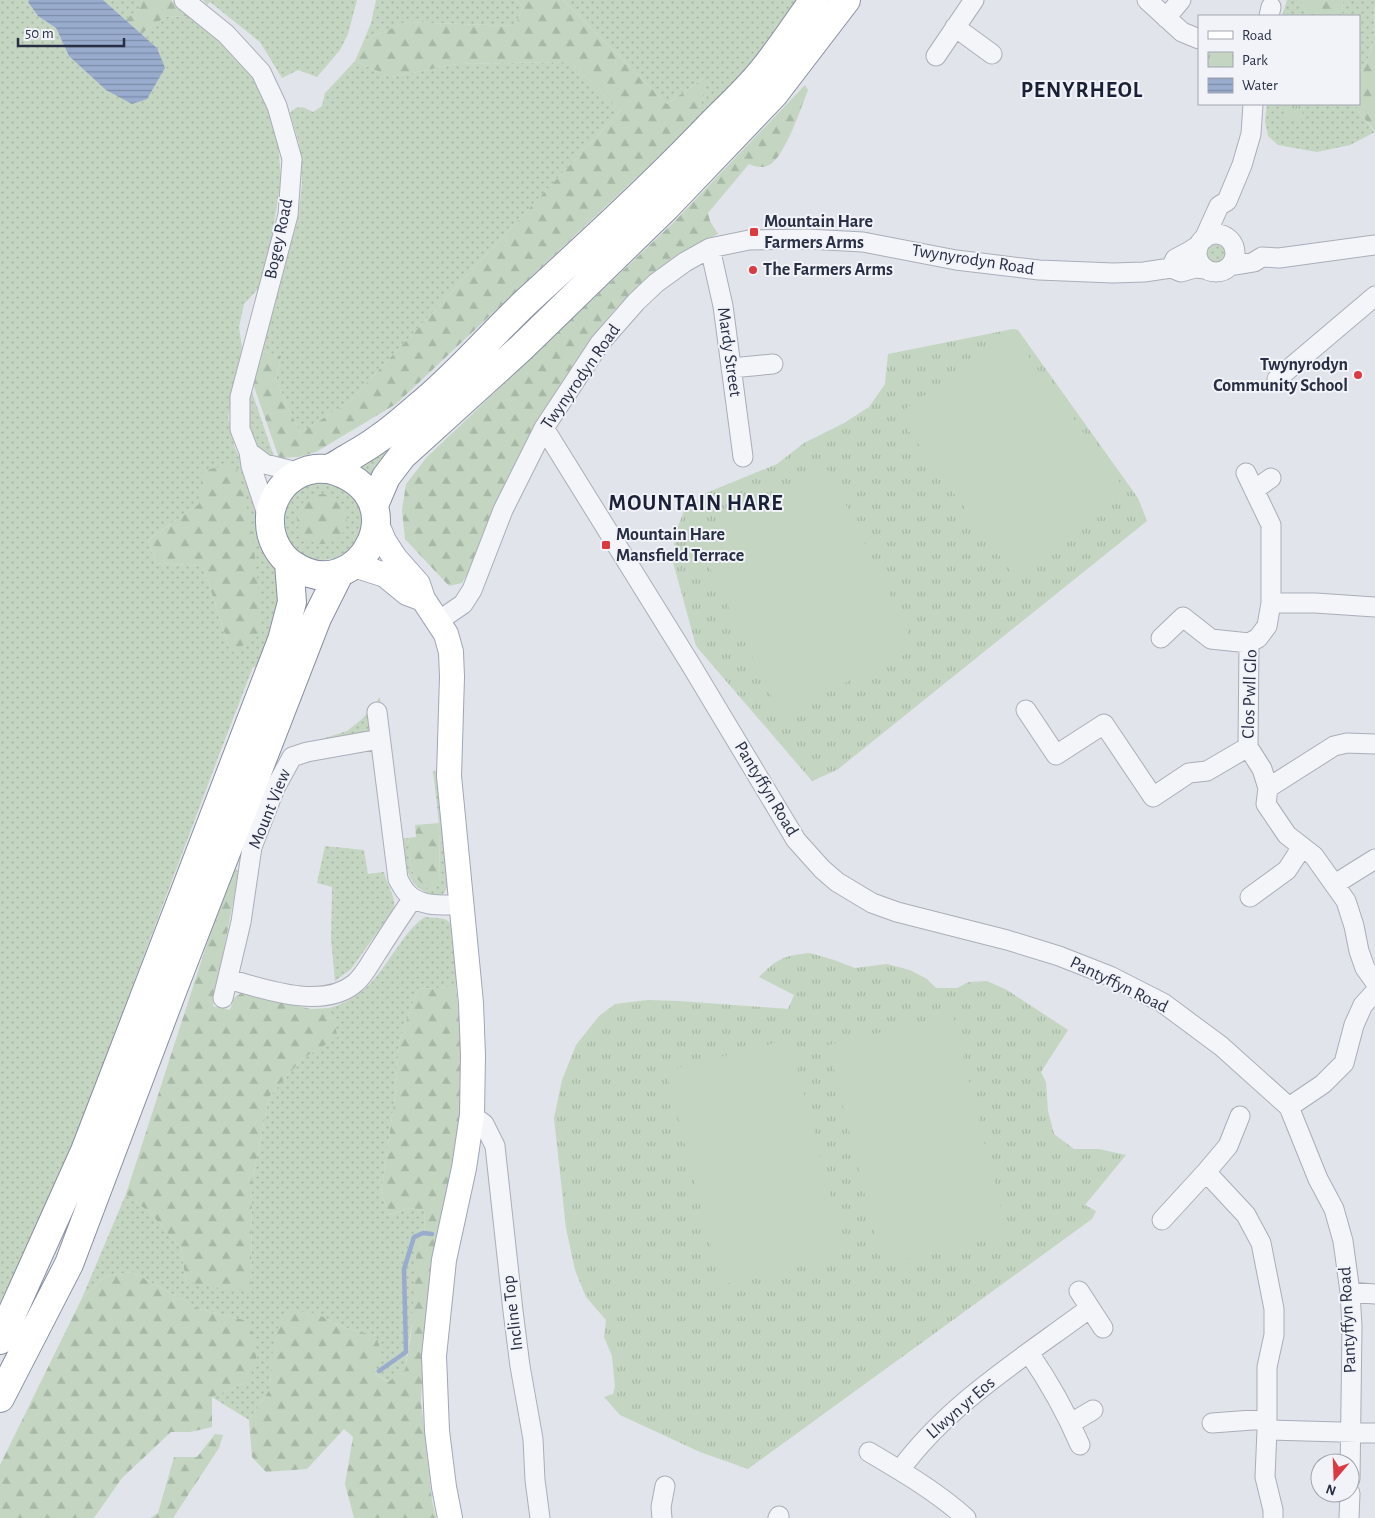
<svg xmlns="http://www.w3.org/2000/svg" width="1375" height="1518" viewBox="0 0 1375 1518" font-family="'Alegreya Sans',sans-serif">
  <defs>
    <pattern id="grass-dots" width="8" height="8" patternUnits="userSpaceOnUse" patternTransform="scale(1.25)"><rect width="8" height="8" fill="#c4d6c1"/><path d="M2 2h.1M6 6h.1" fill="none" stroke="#a8b8a7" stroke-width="1.8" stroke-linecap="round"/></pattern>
    <pattern id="forest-firs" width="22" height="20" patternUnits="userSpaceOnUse" patternTransform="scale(1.25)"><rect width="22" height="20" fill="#c4d6c1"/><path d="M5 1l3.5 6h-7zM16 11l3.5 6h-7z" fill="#a8b8a7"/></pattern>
    <pattern id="park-tufts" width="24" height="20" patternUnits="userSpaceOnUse" patternTransform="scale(1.25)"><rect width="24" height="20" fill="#c4d6c1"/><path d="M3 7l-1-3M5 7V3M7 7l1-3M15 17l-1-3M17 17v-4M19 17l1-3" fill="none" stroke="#a8b8a7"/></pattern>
    <pattern id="water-rules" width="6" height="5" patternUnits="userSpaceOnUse" patternTransform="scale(1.25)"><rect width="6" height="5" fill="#99acce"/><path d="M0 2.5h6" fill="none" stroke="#7d8ca9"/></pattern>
  </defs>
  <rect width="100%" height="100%" fill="#e1e4eb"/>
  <!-- grass -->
  <path fill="url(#grass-dots)" fill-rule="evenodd" d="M0 0H29L28 2 38 16 56 28 69 56 157 48 141 34 165 17 189 16 224 46 256 81 271 111 278 141 281 181 270 248 258 289 244 304 239 327 242 348 232 392 228 418 235 448 248 476 279 569 281 607 259 667H253L219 755 65 1166 0 1316ZM199 504 231 653 203 566 156 563 148 540Z
    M103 0H142L141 7 125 20Z
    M203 0H357L348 34 340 50 317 77 298 70 282 78 260 42 210 2 207 5Z
    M376 0H516L523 7 515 26 406 22 364 40 371 23Z
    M563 0H800L752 63 686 131 704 97V78L667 104Z
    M1287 0H1301L1308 16H1282Z
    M1343 0H1375L1374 39 1368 58 1359 74V16H1342Z
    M355 61 391 77 457 64 571 62 620 111 349 402 300 433 276 380 281 356 262 351 298 218 302 184 299 143 290 113C298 104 304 107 313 112L322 106 325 93Z
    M1267 104H1357L1358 111 1375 132 1350 145 1317 152 1278 145 1268 136 1265 121Z
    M1205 253a11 11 0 1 1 22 0a11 11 0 1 1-22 0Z
    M250 386 275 460 253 444 245 410Z
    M416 419 372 480 364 471 352 464Z
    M284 521a39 39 0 1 1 78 0a39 39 0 1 1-78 0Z
    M380 697C382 711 376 724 369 736L306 744 347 731 362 719Z
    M439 770 449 881C446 892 444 896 433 898L432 895C403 884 407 865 403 838H408C411 865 406 874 431 890L440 884 439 823 433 771Z
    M325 846 364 850 368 874 384 872C387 885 396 896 394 909L351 969 335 981 331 939 332 887 317 883Z
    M425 917C432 918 443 917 448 921 457 927 456 976 456 987L418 989 399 1042 395 1096 381 1194 390 1215 409 1208 425 1210 424 1239 405 1370 389 1382 372 1372 376 1336 340 1326 316 1313 271 1360 270 1389 249 1420 212 1397 247 1382 244 1320 200 1309 132 1272 105 1276 82 1298 126 1194 150 1213 181 1248 186 1282 251 1289 252 1182 269 1097 302 1059 337 1037 329 1008C366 998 378 974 399 945 407 934 413 925 425 917Z"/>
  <!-- forest -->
  <path fill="url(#forest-firs)" d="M142 0H171L189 16 165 17 141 34 125 20 141 7Z
    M516 0H563L667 104 704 78V97L686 131 396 404 316 452 298 457 279 458 253 384 262 351 281 356 276 380 300 433 349 402 620 111 571 62 457 64 391 77 355 61 364 40 406 22 515 26 523 7Z
    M1301 0H1343L1342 16H1308Z
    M1375 9V131L1358 111 1357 104H1359V74L1368 58 1374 39Z
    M805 85 808 90C801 108 786 153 771 164 764 169 756 167 749 164L708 213 710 221 718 234C686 249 653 272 628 296 603 320 584 349 566 377 540 418 514 461 494 506 483 532 478 559 462 583L449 586 405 539 402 510 406 484 427 457 673 223Z
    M235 463C254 518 257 576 262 633L231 653 203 566 156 563 148 540 199 504 202 471Z
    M297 519a25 25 0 1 1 50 0a25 25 0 1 1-50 0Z
    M439 823 440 884 431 890C406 874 411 865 408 838L416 837 415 825Z
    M235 869 239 872 213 1006 230 1010 234 998 241 993 311 1009 329 1008 338 1037 302 1059 269 1097 252 1182 251 1290 224 1289 186 1282 181 1248 150 1213 126 1194 212 928Z
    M456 987 465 1071 461 1142 436 1238 425 1322 421 1401 432 1500 436 1518H354L345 1484 353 1437 344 1429 307 1469 266 1472 252 1457 249 1420 270 1389 271 1360 279 1323 289 1311 316 1313 340 1326 376 1336 382 1354 372 1372 388 1382 405 1370 411 1334 417 1241 424 1239 425 1210 409 1208 390 1215 381 1194 395 1096 399 1042 418 989Z
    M132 1272 200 1309 244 1320 256 1337V1363L247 1382 212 1397V1427L190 1432H171L122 1478 94 1518H0V1465L82 1298 105 1276Z
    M215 1434 223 1435 219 1448 173 1518H150L158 1513 174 1457H197Z"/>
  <!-- park -->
  <path fill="url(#park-tufts)" d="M1286 104H1303L1302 121 1285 120Z
    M1013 329 1018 330 1138 498 1147 521 837 770 812 781 696 646 673 562 675 535 683 513 706 493 777 464 804 443 844 423 869 407 885 384 888 354Z
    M810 953 834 960 855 968 887 964 910 970 927 979 936 988H957L969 982 987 981 1007 990 1068 1030 1041 1072 1046 1082 1048 1111 1054 1134 1074 1149H1099L1126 1155 1085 1205 1096 1211 1092 1219 748 1469 700 1452 620 1415 604 1397 613 1394 615 1387 612 1356 604 1337 606 1320 586 1297 575 1270 566 1228 554 1118 562 1080 576 1045 599 1016 615 1004 648 1000 679 1001 788 1009 794 995 759 977C778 958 783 956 810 953Z"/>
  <!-- pitch -->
  <path fill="#c4d6c1" d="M1011 333 1126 491 1012 573 897 415Z
    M829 470 916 649 780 714 694 535Z
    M953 1015 1007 1235 882 1265 828 1045Z
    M790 1039 845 1253 721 1285 666 1071Z"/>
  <!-- water -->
  <path fill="url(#water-rules)" d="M29 0H103L157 48 165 68 147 99 132 104 106 90 69 56 56 28 38 16 28 2Z"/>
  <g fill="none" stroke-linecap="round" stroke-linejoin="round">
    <!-- stream -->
    <path stroke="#99acce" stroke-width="4.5" d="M379 1371 406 1352 404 1269 414 1237 423 1233 432 1234"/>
    <!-- minor casing -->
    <g stroke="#aaaeb9" stroke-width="21">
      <path id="minor" d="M184 0 226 34 261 72 277 106 292 159 288 215 240 397V429L249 452 251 466 269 520
        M1147 0 1182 32 1199 39
        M1269 16 1271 7
        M1166 18 1181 0
        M955 27 992 54
        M936 56 974 0
        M1197 253a19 19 0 1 1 38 0a19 19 0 1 1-38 0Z
        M1204 239 1219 206 1227 201 1242 165 1251 134 1253 104
        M710 248 723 306 743 457
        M1230 266 1254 262 1262 257 1279 258 1375 245
        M1171 268 1175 259 1190 251 1199 245
        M731 368 773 364
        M1277 379 1375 296
        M544 428 691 665 796 840 822 869 837 882 872 903 897 912 1007 940 1059 956 1110 976 1163 1003 1221 1046 1289 1107 1318 1179 1334 1209 1343 1241 1350 1292 1352 1326 1350 1479
        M249 452 265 464 301 473
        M1246 473 1271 525V603L1267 626 1258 638 1249 643
        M1254 490 1271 478
        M1271 603H1315L1375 607
        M437 622 463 604 472 590 503 510 544 428 600 343 636 302 656 283 685 262 710 248 749 240 807 239 863 242 956 260 1039 270 1113 273 1144 272 1171 268 1181 272 1195 268 1205 269
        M1161 638 1183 617 1211 639 1249 643
        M1026 710 1056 755 1104 724 1153 797 1189 773 1207 771 1248 747
        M377 712 398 879C401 884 403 889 407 893 419 907 443 905 460 905
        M1248 747 1262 769 1268 788 1266 804 1287 835 1314 856 1346 901 1354 926 1359 951 1365 968 1375 982
        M1248 747 1249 643
        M1268 788 1334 746 1347 743 1375 744
        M1335 884 1375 859
        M1250 897 1287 870 1302 847
        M228 979C264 989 322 1010 354 984 363 977 369 965 375 956 387 937 400 917 413 898
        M223 998 241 922 252 847 275 788 292 757 307 752 380 739
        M1289 1107 1323 1084 1344 1063 1354 1025 1363 1005 1375 992
        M472 1115 484 1124 495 1146 513 1311 520 1366 533 1439 535 1480 540 1518
        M1206 1172 1228 1146 1240 1116
        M1162 1220 1206 1172 1246 1215 1261 1243 1274 1309V1335L1267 1367V1430L1375 1433
        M1079 1291 1103 1328
        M1350 1292 1375 1294
        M1029 1353C1049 1382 1066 1412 1080 1445
        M1071 1423 1093 1410
        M1212 1423 1266 1419
        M1267 1430 1265 1477 1273 1510V1518
        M869 1452C903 1472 937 1492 966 1518
        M900 1470C949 1403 1024 1357 1090 1308
        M662 1518 661 1507 665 1486
        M778 1518 779 1516
        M1349 1518 1350 1493"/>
    </g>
    <!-- major casing -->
    <g stroke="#9fa6b8" stroke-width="26">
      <path id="major" d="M376 522 384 541 395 558 418 584 423 599 446 634 451 652 452 677 449 776 471 1003 473 1055 472 1115 464 1168 444 1260 434 1356 437 1431 444 1487 450 1518
        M354 565 385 575 407 593 423 599"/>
    </g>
    <!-- highway casing -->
    <g stroke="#878fa3" stroke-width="30">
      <path id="highway" d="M329 469C422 494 359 610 293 565 279 556 270 539 270 522 269 507 277 491 288 481 295 475 306 470 315 469 320 468 326 470 330 468 336 466 342 461 348 458 358 452 369 446 378 439 392 430 405 418 418 407 457 375 490 336 527 301 587 246 647 191 704 132 720 115 738 99 753 82 776 57 794 27 814 0
        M374 505 386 477 402 456 521 348 666 207 774 94 846 0
        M0 1340 85 1151 282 640 292 602 289 563
        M0 1398 69 1264 173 989 317 618 340 572"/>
    </g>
    <!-- minor -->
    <use href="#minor" stroke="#f4f5f9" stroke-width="19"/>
    <!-- major -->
    <use href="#major" stroke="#fff" stroke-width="24"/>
    <!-- highway -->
    <use href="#highway" stroke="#fff" stroke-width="28"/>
  </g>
  <!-- markers -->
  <g fill="#db3b40" stroke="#f1f3f8" stroke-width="2">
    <rect x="749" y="227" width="10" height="10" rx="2.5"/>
    <circle cx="753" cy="270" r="5"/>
    <circle cx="1358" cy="375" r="5"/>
    <rect x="601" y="540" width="10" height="10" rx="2.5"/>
  </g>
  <g text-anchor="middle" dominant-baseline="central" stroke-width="4" stroke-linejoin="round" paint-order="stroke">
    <!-- poi labels -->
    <g font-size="18" font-weight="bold" fill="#282f45" stroke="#f1f3f8" text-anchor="start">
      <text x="764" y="222">Mountain Hare<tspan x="764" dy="21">Farmers Arms</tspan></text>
      <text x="763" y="270">The Farmers Arms</text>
      <text x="1348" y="365" text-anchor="end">Twynyrodyn<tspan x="1348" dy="21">Community School</tspan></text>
      <text x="616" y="535">Mountain Hare<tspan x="616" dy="21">Mansfield Terrace</tspan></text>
    </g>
    <!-- street labels -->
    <g font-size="18" fill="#282f45" stroke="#f1f3f8">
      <text transform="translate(279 239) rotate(-78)">Bogey Road</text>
      <text transform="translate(973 260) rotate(9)">Twynyrodyn Road</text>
      <text transform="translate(729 352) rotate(82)">Mardy Street</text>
      <text transform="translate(581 377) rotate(-55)">Twynyrodyn Road</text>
      <text transform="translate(1250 694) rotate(-88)">Clos Pwll Glo</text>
      <text transform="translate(766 789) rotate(59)">Pantyffyn Road</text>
      <text transform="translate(270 809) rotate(-68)">Mount View</text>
      <text transform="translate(1119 985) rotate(26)">Pantyffyn Road</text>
      <text transform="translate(513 1313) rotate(-97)">Incline Top</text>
      <text transform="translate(1348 1320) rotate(-93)">Pantyffyn Road</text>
      <text transform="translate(961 1408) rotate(-41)">Llwyn yr Eos</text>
    </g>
    <!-- district labels -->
    <g font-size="22" font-weight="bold" letter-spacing="1" fill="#1a2036" stroke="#f1f3f8">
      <text x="1082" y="90">PENYRHEOL</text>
      <text x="696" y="503">MOUNTAIN HARE</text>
    </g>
  </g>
  <!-- legend -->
  <rect x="1198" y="15" width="162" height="90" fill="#f1f3f8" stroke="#a1a5b0"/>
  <rect x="1208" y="31" width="25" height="8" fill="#ffffff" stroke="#a1a5b0"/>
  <text x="1242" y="40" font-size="15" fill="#282f45">Road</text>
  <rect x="1208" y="52" width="25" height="15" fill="url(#park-tufts)" stroke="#a1a5b0"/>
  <text x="1242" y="65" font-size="15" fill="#282f45">Park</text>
  <rect x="1208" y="78" width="25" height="15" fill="url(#water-rules)" stroke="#a1a5b0"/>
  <text x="1242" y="90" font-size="15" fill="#282f45">Water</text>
  <!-- north arrow -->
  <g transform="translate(1335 1478) rotate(199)"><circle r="24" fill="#f1f3f8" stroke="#a1a5b0"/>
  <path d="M0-4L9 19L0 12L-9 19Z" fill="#db3b40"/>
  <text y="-8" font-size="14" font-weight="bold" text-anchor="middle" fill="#282f45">N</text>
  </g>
  <!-- scale -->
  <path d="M18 38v8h106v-8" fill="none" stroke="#282f45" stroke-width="2.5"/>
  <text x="25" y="38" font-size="15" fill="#282f45" stroke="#f1f3f8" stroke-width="4" paint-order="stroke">50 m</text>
</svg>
